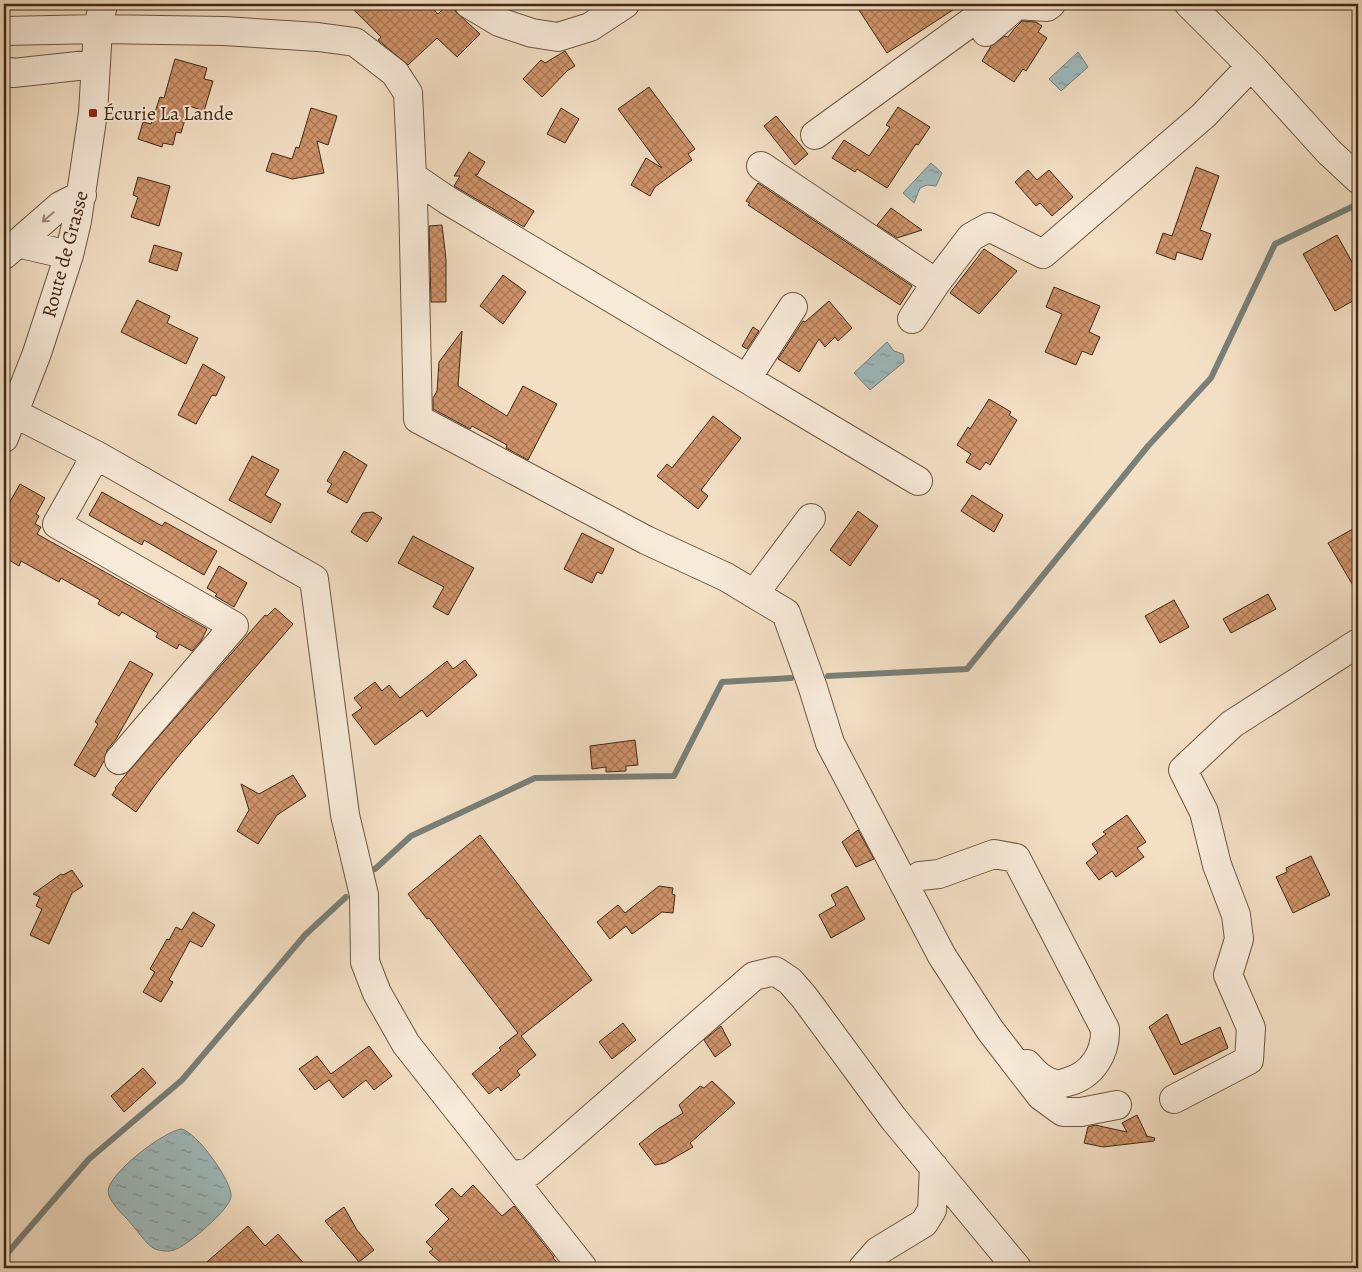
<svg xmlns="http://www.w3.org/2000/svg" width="1362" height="1272" viewBox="0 0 1362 1272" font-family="Alegreya,serif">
  <defs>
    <pattern id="water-ripples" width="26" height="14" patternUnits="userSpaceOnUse" patternTransform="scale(1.25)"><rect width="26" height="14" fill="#9ebabd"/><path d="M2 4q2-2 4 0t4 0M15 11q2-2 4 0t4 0" fill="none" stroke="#829798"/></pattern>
    <pattern id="building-cross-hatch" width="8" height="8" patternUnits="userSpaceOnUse" patternTransform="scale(1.25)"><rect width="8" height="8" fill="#cf936a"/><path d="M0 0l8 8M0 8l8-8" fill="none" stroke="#a97856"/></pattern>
  </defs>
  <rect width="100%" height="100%" fill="#f3dfc4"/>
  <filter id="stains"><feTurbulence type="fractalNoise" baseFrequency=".004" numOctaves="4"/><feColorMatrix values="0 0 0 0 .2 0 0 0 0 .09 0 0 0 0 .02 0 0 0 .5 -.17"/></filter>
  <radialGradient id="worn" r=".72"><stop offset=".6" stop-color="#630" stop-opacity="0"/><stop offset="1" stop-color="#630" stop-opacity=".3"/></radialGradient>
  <!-- water -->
  <path fill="url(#water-ripples)" stroke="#788079" d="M1078 52 1088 67 1061 91 1049 79Z
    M931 163 942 173 936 186 927 185 920 188 914 203 903 193Z
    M887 342 894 351 903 354 904 362 870 390 854 373Z
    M181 1129C196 1131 233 1182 231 1197 230 1209 186 1247 174 1250 168 1252 161 1251 155 1249 147 1246 134 1226 127 1219 121 1213 108 1200 108 1191 110 1172 163 1132 181 1129Z"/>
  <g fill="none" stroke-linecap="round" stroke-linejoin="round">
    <!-- stream -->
    <path stroke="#788079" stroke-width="6" d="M828 676 967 669 1148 446 1211 378 1275 244 1358 204
      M375 869 411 836 535 778 674 776 722 682 791 678
      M4 1257 89 1159 182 1080 305 935 346 897"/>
  </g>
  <!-- building -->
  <path fill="url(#building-cross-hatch)" stroke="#402914" d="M348 4H428L438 14 448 4H451L456 12 480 34 457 57 437 38 408 65 378 40 381 37Z
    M855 4H962L887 53Z
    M1022 21 1036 22 1042 26 1038 32 1047 38 1026 71 1023 69 1014 82 982 61 991 46 1005 36 1008 37 1014 29Z
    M565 51 575 66 567 71 542 97 523 79 541 60 545 63Z
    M175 59 207 68 204 79 213 81 204 111 189 106 181 133 176 132 173 145 163 143 162 147 138 139 143 122 151 124 160 97 164 98Z
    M649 87 695 149 688 154 692 160 655 187 650 196 631 185 646 158 662 168 618 109Z
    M898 107 930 127 918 145 916 144 887 188 857 169 855 172 832 158 844 140 869 156 890 127 886 125Z
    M311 108 337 116 328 145 317 141 324 173 292 179 266 171 272 153 292 159 296 147 299 148Z
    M561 108 579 119 565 143 547 134Z
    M776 116 808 154 795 165 764 126Z
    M469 152 485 162 477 175H475L534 211 524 227 454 186 460 176H454Z
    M1196 167 1219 176 1200 230 1211 234 1202 260 1177 252 1175 260 1156 253 1163 233 1172 236Z
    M1028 170 1037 180 1049 170 1073 197 1052 216 1040 203 1036 206 1015 182Z
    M138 177 170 186 159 226 131 217 138 197 133 195Z
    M758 183 912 286 900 305 748 205 750 203 746 201Z
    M891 208 922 230 897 238 877 225Z
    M442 225 446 259V302H431L429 226Z
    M1337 235 1358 273V298L1335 311 1303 254Z
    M154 245 182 253 177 271 149 262Z
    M984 249 1017 271 979 314 950 293Z
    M503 275 526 292 503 324 480 306Z
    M1054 287 1100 306 1089 332 1100 337 1092 355 1082 351 1076 365 1045 352 1062 314 1046 307Z
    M137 300 170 316 167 323 198 338 186 364 121 332Z
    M829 301 852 328 838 341 835 337 825 347 819 339 799 372 778 359 803 321 805 322Z
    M753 327 759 331 747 349 742 346Z
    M462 331 458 386 507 416 523 386 557 404 528 460 506 448 507 445 472 426 470 429 433 409V398L437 391 439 362Z
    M203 364 225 377 216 396 212 395 196 424 178 415Z
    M989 399 1011 412 1009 415 1017 420 990 465 986 462 980 470 966 462 971 454 957 445 968 427 970 429Z
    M713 416 741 438 701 490 708 496 698 509 657 476 667 464 672 468Z
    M344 451 367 465 347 503 327 492 332 484 327 481Z
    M252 456 279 470 265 495 281 504 271 523 229 500Z
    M20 484 45 498 36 514 39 516 35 524 41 527 37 534 207 629 201 641 192 651 179 644 177 649 156 637 158 633 122 612 119 616 98 604 100 600 61 578 59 582 21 561 19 566 4 557V512Z
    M102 492 162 526 165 522 217 551 204 575 144 540 142 545 89 515Z
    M972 495 1003 515 994 532 961 511Z
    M858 511 878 526 850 566 830 550Z
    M373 512 382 518 367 542 351 532 363 513Z
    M1358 526V594L1328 543Z
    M582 533 614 549 602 574 597 572 592 583 564 569Z
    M413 536 474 568 448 615 433 607 444 587 398 563Z
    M219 566 247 583 234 607 215 596 217 594 207 588Z
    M1268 594 1276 609 1231 633 1223 619Z
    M1174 600 1189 627 1160 643 1145 616Z
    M275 608 293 624 181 753 155 785 136 812 112 795 116 789 115 788 129 771 265 615 267 616Z
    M465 660 477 675 427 717 422 710 375 745 352 715 362 708 354 698 375 682 382 691 389 685 400 698 447 661 453 669Z
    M130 661 153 674 116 739 107 750 104 761 95 777 74 765 98 724 95 722Z
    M635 740 638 765 626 766V771L606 772V767L592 769 590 746Z
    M293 775 306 796 277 815 258 844 237 831 249 810 241 784 259 794Z
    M1127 815 1146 842 1137 848 1144 857 1116 877 1112 871 1099 880 1086 863 1098 853 1092 844 1106 834 1103 832Z
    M858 830 874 859 856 867 842 842Z
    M480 835 592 980 521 1036 536 1055 517 1071 520 1075 501 1091 498 1087 489 1094 472 1074 501 1050 499 1048 518 1033 429 918 427 919 408 894Z
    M1311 856 1330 895 1293 913 1276 877 1287 872 1286 868Z
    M72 870 83 886 72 893 49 944 30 935 42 909 36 906 40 897 33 894 61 874 63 875Z
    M659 886 673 888 672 894 675 895 673 913 662 912 632 934 626 926 610 939 597 922 618 905 625 913Z
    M847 886 865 919 831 938 819 915 836 905 831 895Z
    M193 912 215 925 202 947 190 941 169 980 173 982 161 1002 143 992 155 972 150 969 167 939 169 940 176 927 182 930Z
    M1167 1014 1181 1045 1220 1027 1228 1048 1174 1075 1149 1027Z
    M623 1023 636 1040 612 1059 599 1042Z
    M721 1026 731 1045 715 1057 704 1040Z
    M369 1046 392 1076 374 1090 366 1080 343 1098 329 1080 315 1090 299 1069 317 1056 331 1074Z
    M143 1068 156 1083 124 1112 111 1096Z
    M712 1081 735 1103 690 1143 693 1147 665 1163 655 1165 639 1144 658 1129 683 1113 679 1105 700 1086 704 1088Z
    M1137 1115 1147 1136H1146L1155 1138 1154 1141 1103 1147 1084 1143 1088 1127 1095 1125 1127 1132 1122 1123Z
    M473 1185 502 1216 514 1206 554 1257 553 1258 563 1268H451L444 1262 442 1264 429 1252 433 1249 426 1242 449 1219 435 1205 452 1188 461 1197Z
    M344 1207 357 1230 374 1250 359 1262 325 1221Z
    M248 1226 265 1246 278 1234 308 1268H200Z"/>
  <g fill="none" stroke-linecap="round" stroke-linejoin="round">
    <!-- minor casing -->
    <g stroke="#6d5640" stroke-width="30">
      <path id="minor" d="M469 4 499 22 532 33 558 37 590 27 625 4
        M1189 4 1251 66 1329 152 1358 179
        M4 31 98 29 224 31 318 37 355 42 395 73 408 93 413 197 418 419 646 540 726 577 786 613 813 688 830 743 942 956 990 1030 1041 1096 1063 1112H1081L1117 1105
        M986 32 1017 5 1047 7 1051 4
        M4 71 13 73 96 64
        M815 135 996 4
        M761 166 936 283 971 237 989 227 1043 254 1203 116 1251 66
        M412 176 447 200 918 481
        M17 243 69 255
        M4 255 60 206 82 195
        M912 319 936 283
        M747 378 793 307
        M14 413 96 455 314 579 345 815 364 895 365 962 377 993 406 1044 583 1268
        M4 438 37 353 69 255 77 221 93 113 98 29 103 4
        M96 455 57 524 234 626 119 760
        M754 594 811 518
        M920 876 939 874 994 854 1016 858 1105 1029C1106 1053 1092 1076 1067 1082 1064 1083 1059 1085 1056 1084 1043 1082 1035 1073 1027 1064
        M1174 1099 1249 1060 1251 1028 1228 975 1239 939 1236 915 1217 865 1204 812 1183 770 1232 724 1358 643
        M511 1176 530 1172 754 976 775 971 790 981 804 997 893 1118 1017 1268
        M863 1268 878 1251 924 1223 932 1210 934 1167"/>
    </g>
    <!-- minor -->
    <use href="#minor" stroke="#f7ead9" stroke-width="28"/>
  </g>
  <!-- one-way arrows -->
  <defs><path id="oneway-shaft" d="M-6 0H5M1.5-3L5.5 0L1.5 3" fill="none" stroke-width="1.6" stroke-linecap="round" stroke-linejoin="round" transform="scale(1.25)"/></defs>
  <use stroke="#9c8a76" href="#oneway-shaft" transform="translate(48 217) rotate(140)"/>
  <!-- markers -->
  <rect fill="#8f2418" stroke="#f7ead9" stroke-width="2" x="88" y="108" width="10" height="10" rx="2.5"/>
  <g text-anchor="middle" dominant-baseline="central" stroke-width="4" stroke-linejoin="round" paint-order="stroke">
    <!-- poi labels -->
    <g font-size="20" fill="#402914" stroke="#f7ead9" text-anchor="start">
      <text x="103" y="113">Écurie La Lande</text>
    </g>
    <!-- street labels -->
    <g font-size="20" fill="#402914" stroke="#f7ead9">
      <text transform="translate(65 254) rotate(-75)">Route de Grasse</text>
    </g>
  </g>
  <!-- margin -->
  <rect width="1362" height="1272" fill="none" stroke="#f3dfc4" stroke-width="20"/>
  <rect x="5" y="5" width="1352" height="1262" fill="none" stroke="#402914" stroke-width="2.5"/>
  <rect x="10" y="10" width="1342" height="1252" fill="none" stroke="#402914"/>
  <rect width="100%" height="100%" filter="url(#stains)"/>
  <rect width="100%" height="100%" fill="url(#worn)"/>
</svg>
